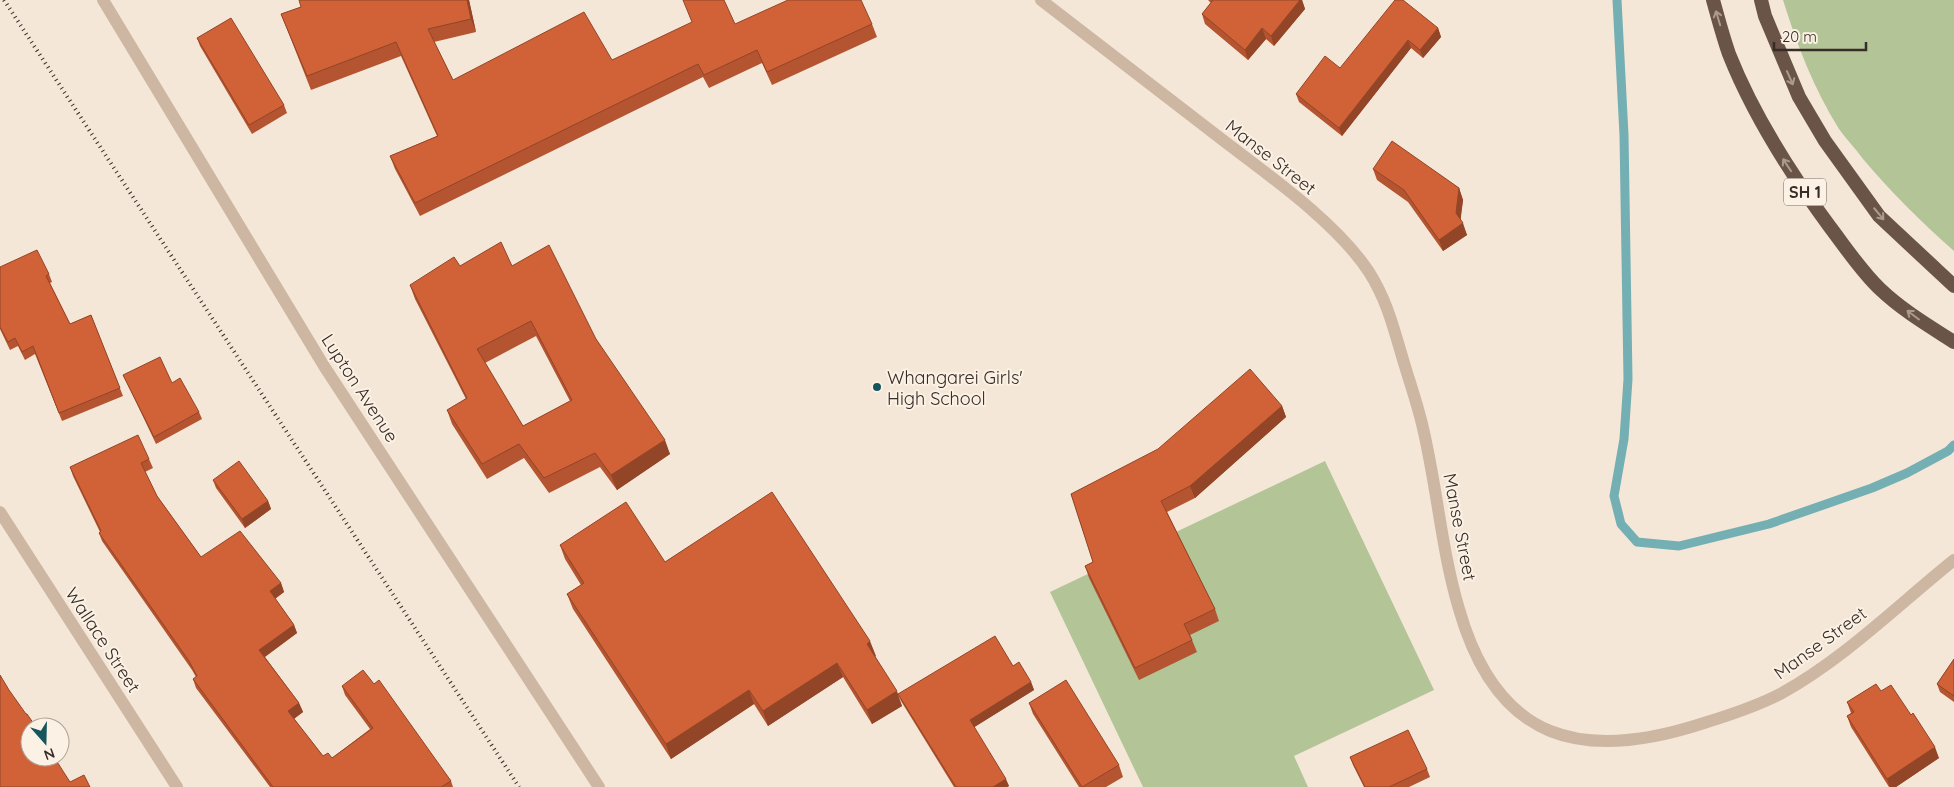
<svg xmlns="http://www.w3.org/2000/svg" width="1954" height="787" viewBox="0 0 1954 787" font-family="Quicksand,sans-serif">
  <rect width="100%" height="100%" fill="#f4e7d8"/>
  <!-- green -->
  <path fill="#b3c497" d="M1783 0H1954V251C1921 222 1891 192 1863 159 1856 149 1846 139 1839 129 1814 89 1797 45 1783 0Z
    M1325 461 1434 690 1294 756 1308 787H1143L1050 592Z"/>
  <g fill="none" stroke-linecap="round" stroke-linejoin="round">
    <!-- stream -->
    <path stroke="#74afb3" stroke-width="9" d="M1617 0 1624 135 1628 379 1624 439 1614 496 1621 524 1637 542 1679 546 1769 524 1872 488 1907 473 1948 451 1954 445"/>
    <!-- minor -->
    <path stroke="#cdb7a3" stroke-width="12" d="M103 0 324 366 599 787
      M0 512 177 787"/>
    <!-- tertiary -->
    <path stroke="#cdb7a3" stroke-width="12" d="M1041 0C1102 47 1163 94 1224 141 1271 177 1337 223 1369 272 1388 302 1394 330 1404 363 1410 383 1417 403 1422 424 1437 485 1441 549 1459 609 1497 742 1582 763 1704 723 1730 715 1758 706 1782 693 1845 658 1898 605 1954 560"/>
    <!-- trunk -->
    <path stroke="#6a5448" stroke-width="14" d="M1713 0C1718 18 1723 37 1729 54 1754 117 1790 173 1830 227 1846 248 1861 271 1880 289 1902 310 1929 326 1954 342
      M1761 0 1765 16 1799 97 1825 141 1879 216 1954 286"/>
    <!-- rail -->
    <path stroke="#372c26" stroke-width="4" stroke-dasharray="1 4" stroke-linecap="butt" d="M4 0 519 787"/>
  </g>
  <!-- wall -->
  <path fill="#b45430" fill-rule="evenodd" d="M469 0 476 32 434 42 453 80 612 60 735 24H872L877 37 772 85 762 63 709 88 703 77 420 216 395 169 390 156 437 136 401 56 311 90 281 14 301 7Z
    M1208 0H1302L1305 9 1274 46 1266 39 1248 60 1205 24 1202 14 1211 3Z
    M1438 28 1441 37 1423 58 1411 48 1342 136 1299 102 1296 94 1340 68Z
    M197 38 284 105 287 113 252 134 200 46Z
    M1373 169 1459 188 1463 200 1460 220 1467 235 1443 251 1408 202 1377 180Z
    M460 266H512L596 339 670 454 617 490 600 467 549 493 524 458 487 479 452 424 447 410 466 399 415 299 410 285ZM536 336 570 401 523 426 485 363Z
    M0 267 49 274 52 282 50 283 70 324 91 315 123 396 62 421 35 354 25 360 18 346 10 350 0 329Z
    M123 375 172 383 199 412 202 419 156 444 126 381Z
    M1282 406 1286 417 1195 498 1167 512 1215 609 1219 621 1190 635 1197 652 1139 680 1089 578 1085 566 1093 562 1071 494Z
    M149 459 153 468 145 472 157 496 201 557 281 583 284 592 275 599 294 625 297 633 265 657 299 703 303 712 294 719 323 756 332 758 370 729 345 695 342 686 374 684 451 781 453 787H270L196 688 193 679 196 677 192 670 102 541 99 533 100 532 73 476 70 467Z
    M213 480 268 501 271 509 245 528 216 488Z
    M560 545 665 562 876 656H875L902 706 872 724 843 677 768 726 754 704 671 759 573 609 567 594 581 585 565 559Z
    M1954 659V702L1940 692 1937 684Z
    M1013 666 1031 682 1034 690 974 727 1009 786 1007 787H954L901 701 898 694Z
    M1881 691 1939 758 1896 787H1889L1851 727 1847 716 1851 713 1847 702Z
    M1029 703 1119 765 1123 777 1106 787H1079L1033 714Z
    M1350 757 1427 769 1430 777 1409 787H1364L1353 765Z"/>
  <!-- shaded-wall -->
  <path fill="#924527" d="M467 0H469L476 32 471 19Z
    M1300 0H1302L1305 9 1274 46 1271 36Z
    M1262 28 1266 39 1248 60 1245 50Z
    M1438 28 1441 37 1423 58 1420 50Z
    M1408 40 1411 48 1342 136 1339 128Z
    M1459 188 1463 200 1460 225 1456 213Z
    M1463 223 1467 235 1443 251 1439 240Z
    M1282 406 1286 417 1195 498 1190 486Z
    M665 440 670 454 617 490 611 475Z
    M268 501 271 509 245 528 242 519Z
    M281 583 284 592 273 600 270 591Z
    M294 625 297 633 263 658 259 650Z
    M870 641 876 656 872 658 867 644Z
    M837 663 843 677 768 726 763 711Z
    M1031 682 1034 690 973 728 970 720Z
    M749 690 754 704 671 759 666 744Z
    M897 691 902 706 872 724 867 710Z
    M299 703 303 712 292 720 288 711Z
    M1935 747 1939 758 1896 787H1890L1887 779Z
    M1006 779 1009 786 1007 787H993Z"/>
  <!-- building -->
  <path fill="#d16238" stroke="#924527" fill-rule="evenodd" d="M299 0H467L471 19 428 29 453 80 584 12 612 60 692 22 683 0H724L735 24 788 0H861L872 24 767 72 757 50 704 75 698 64 415 203 390 156 438 136 396 42 307 76 281 14 301 7Z
    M1213 0H1300L1271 36 1262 28 1245 50 1202 14Z
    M1395 0H1403L1438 28 1420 50 1408 40 1339 128 1296 94 1325 56 1340 68Z
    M231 18 284 105 249 125 197 38Z
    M1392 141 1459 188 1456 213 1463 223 1439 240 1404 190 1373 169Z
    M501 242 512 266 549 245 596 339 665 440 611 475 595 453 544 478 519 444 482 464 447 410 467 398 410 285 454 257 460 266ZM531 321 572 400 523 426 477 349Z
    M37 250 49 274 46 276 70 324 91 315 120 388 59 413 33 346 22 352 15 338 8 342 0 327V267Z
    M160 357 172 383 180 378 199 412 154 437 123 375Z
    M1250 369 1282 406 1190 486 1161 501 1215 609 1184 624 1192 640 1135 668 1085 566 1093 562 1071 494 1158 449Z
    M138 435 149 459 141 463 157 496 201 557 240 531 281 583 270 591 294 625 259 650 299 703 288 711 323 756 328 753 332 758 373 728 342 686 363 670 374 684 379 680 451 781 441 787H273L193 679 197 676 189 661 99 533 101 531 70 467Z
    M239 461 268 501 242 519 213 480Z
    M772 492 870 641 867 644 897 691 867 710 837 663 763 711 749 690 666 744 567 594 584 583 560 545 626 502 665 562Z
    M995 636 1013 666 1019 662 1031 682 970 720 1006 779 993 787H956L898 694Z
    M1954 659V696L1937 684Z
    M0 675 9 690 26 714H27L36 727H30V757H54L70 782 84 775 90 787H0Z
    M1066 680 1119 765 1082 787 1029 703Z
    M1876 684 1881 691 1891 685 1911 715 1913 713 1935 747 1887 779 1847 716 1854 712 1847 702Z
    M1408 730 1427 769 1389 787H1365L1350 757Z"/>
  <!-- one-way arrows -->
  <defs><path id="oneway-shaft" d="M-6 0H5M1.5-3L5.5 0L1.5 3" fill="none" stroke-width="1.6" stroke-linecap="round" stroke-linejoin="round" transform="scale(1.25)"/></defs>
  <g stroke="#ab9b8e">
    <use href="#oneway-shaft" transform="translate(1718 18) rotate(-107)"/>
    <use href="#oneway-shaft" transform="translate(1790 78) rotate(66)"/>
    <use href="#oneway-shaft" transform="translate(1787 165) rotate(-124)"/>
    <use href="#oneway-shaft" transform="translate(1879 214) rotate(50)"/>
    <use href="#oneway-shaft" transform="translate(1913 315) rotate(-143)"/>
  </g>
  <!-- markers -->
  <circle fill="#17555c" stroke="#fbf1e4" stroke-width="2" cx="877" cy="387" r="5"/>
  <g text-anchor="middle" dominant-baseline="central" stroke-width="4" stroke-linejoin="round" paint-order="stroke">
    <!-- shield labels -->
    <rect fill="#fbf1e4" stroke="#72675f" stroke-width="1" x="1784" y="178.5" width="42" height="27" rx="4"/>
    <g font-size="16" font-weight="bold" fill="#372c26">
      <text x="1805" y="192">SH 1</text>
    </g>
    <!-- street labels -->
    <g font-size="18" fill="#372c26" stroke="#fbf1e4">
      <text transform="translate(1271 157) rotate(38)">Manse Street</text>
      <text transform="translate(360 388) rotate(57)">Lupton Avenue</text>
      <text transform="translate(1460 527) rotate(79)">Manse Street</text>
      <text transform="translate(103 640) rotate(57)">Wallace Street</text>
      <text transform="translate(1820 643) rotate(-36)">Manse Street</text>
    </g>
    <!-- poi labels -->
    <g font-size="18" fill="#372c26" stroke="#fbf1e4" text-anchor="start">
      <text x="887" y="377">Whangarei Girls'<tspan x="887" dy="21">High School</tspan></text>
    </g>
  </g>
  <!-- north arrow -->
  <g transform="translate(45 742) rotate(160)"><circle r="24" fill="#fbf1e4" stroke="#ada298"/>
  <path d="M0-4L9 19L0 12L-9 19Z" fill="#17555c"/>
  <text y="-8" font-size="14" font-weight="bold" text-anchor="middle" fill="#372c26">N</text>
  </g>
  <!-- scale -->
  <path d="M1774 42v8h92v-8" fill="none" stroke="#372c26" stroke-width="2.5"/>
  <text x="1782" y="42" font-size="15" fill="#372c26" stroke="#fbf1e4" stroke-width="4" paint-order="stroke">20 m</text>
</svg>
